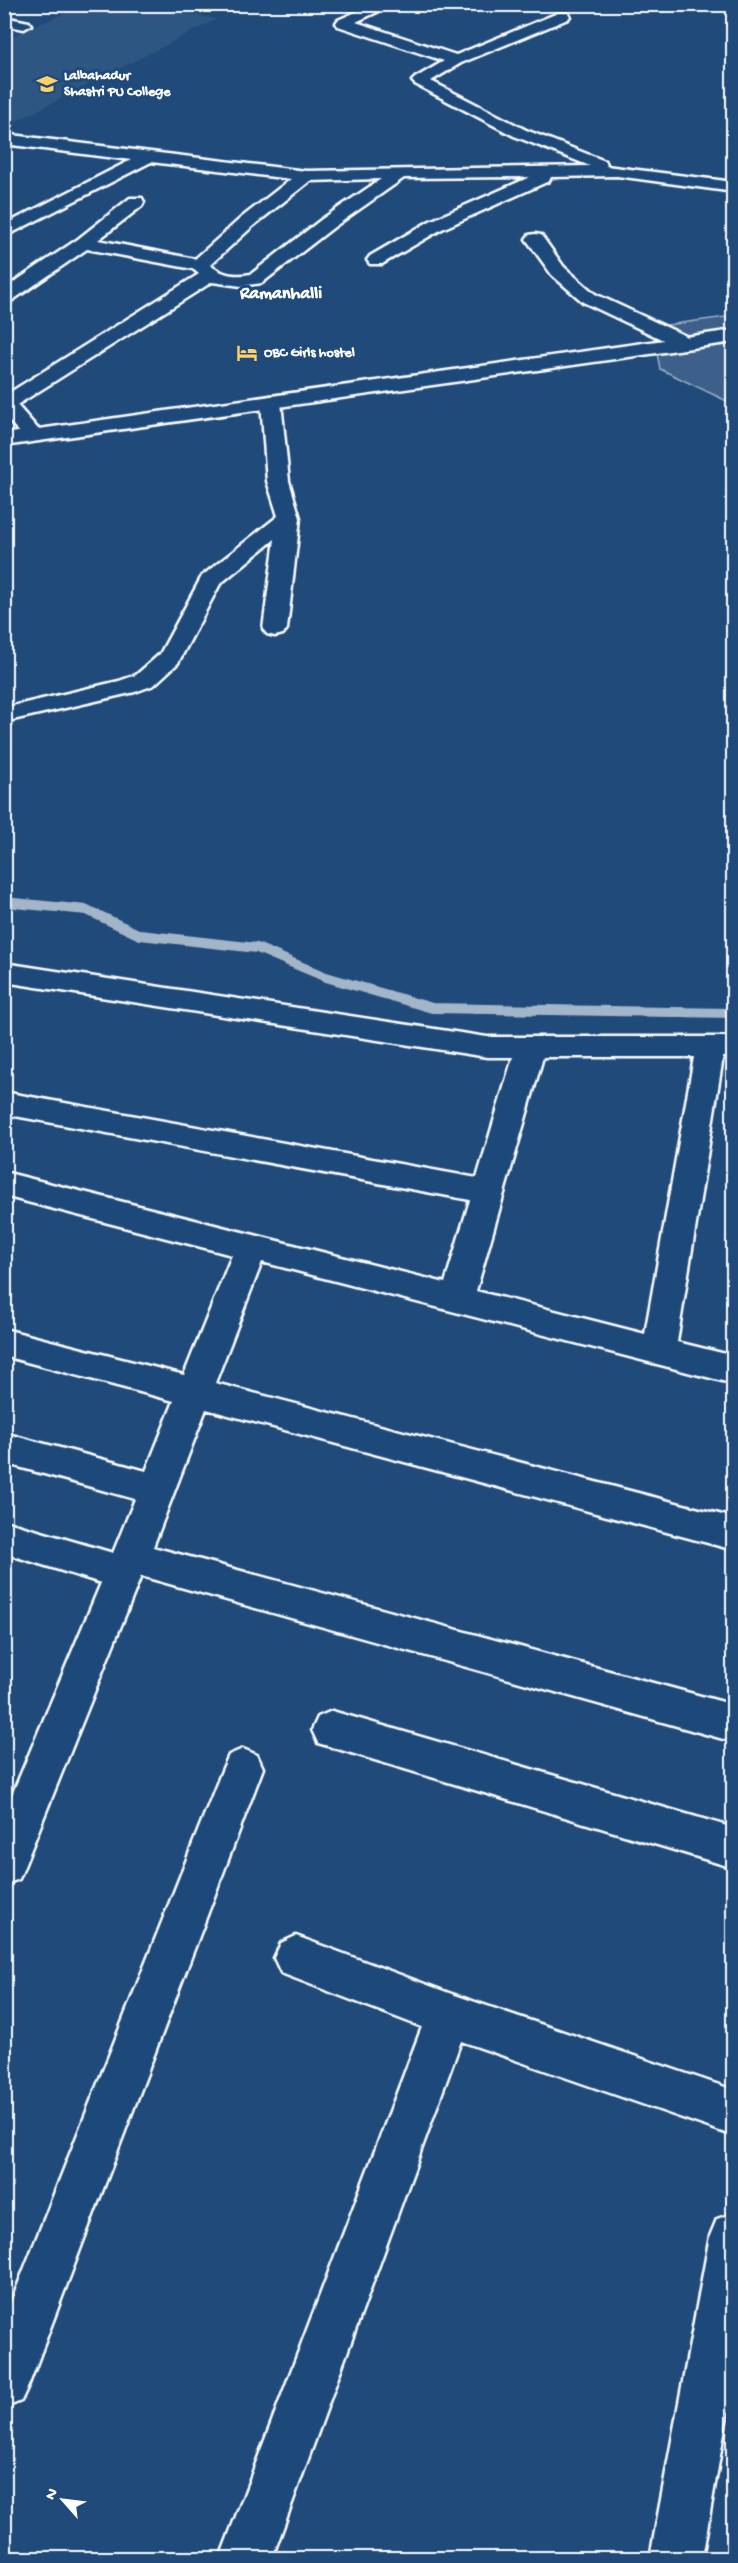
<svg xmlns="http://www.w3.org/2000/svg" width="738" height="2563" viewBox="0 0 738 2563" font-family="'Gochi Hand',sans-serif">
  <rect width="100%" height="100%" fill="#1f4a7a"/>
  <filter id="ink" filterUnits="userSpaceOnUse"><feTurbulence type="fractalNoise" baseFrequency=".0167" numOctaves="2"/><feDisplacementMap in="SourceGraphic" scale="12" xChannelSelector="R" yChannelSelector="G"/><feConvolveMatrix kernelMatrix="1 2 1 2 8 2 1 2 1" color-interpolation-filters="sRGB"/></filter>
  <g filter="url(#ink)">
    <!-- built -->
    <path fill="#2e5683" d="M85 4 141 5 217 19 5 127V40Z"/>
    <!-- green -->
    <path fill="#3c618b" stroke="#9eb0c5" stroke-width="1.5" d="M733 316V404L660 369 652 327Z"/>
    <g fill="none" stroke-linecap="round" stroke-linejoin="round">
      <!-- stream -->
      <path stroke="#a3b5c8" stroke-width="10" d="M4 902 87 910 140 935 257 948 326 977 432 1008 734 1013"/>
      <!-- minor casing -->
      <g stroke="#fff" stroke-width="5">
        <path id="minor" d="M374 4H394L356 22 456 55 558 13H568L570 16 568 19 461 63 431 81 526 130 605 161 607 164 606 166 734 182V192L617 176 551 177 549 181 442 229 382 264H370L367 260 370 256 430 221 530 177 404 178 334 227 262 283 241 286 212 282 17 405 44 436 41 440H27L4 416V396L199 274 193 269 87 249 10 302 4 303V289L78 239 130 198H142L144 202 142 206 98 240 195 259 241 218 291 179 151 162 4 237V225L131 160 4 144V134L306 171 590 166 514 136 415 84 412 81 415 78 444 61 338 26 336 23 338 20ZM381 179 322 219 251 274C234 277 223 275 210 265L253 226 310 181Z
          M4 17 29 22 31 25 24 29 4 25Z
          M535 234 541 235 564 267 595 294 692 339 695 343 692 347H678L583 302 552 275 526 239 529 235Z
          M271 396 278 398 281 402 289 481 300 518 287 629 283 634 275 636 267 634 263 629 275 539 220 584 178 663 154 685 135 692 4 722V708L119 681 136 675 160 654 202 576 278 516 267 481 261 402 264 398Z
          M4 963 487 1037H734V1057H723L677 1342 734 1356V1384L262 1262 215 1383 734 1518V1550L206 1409 153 1547 734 1705V1742L141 1576 19 1879 4 1885V1814L101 1583 4 1553V1521L113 1553 135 1499 4 1463V1433L146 1471 174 1401 4 1356V1329L184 1375 232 1255 4 1196V1172L445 1283 470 1200 4 1114V1092L477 1178 513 1057H487L4 982ZM543 1057H694L645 1334 476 1291Z
          M332 1711 734 1828V1868L318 1743 312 1730 318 1717Z
          M243 1749 257 1755 263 1768 29 2384 21 2401 4 2408V2320L223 1768 229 1755Z
          M296 1936 449 1993 734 2090V2136L461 2041 272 2558H220L422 2027 281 1973 274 1958 281 1943Z
          M734 2213V2376L702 2558H650L710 2236 717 2219Z"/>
      </g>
      <!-- major casing -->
      <g stroke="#fff" stroke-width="5">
        <path id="major" d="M734 330V342L4 446V434Z"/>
      </g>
      <!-- minor -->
      <use href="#minor" fill="#1f4a7a" fill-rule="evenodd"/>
      <!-- major -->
      <use href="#major" fill="#1f4a7a" fill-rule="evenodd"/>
    </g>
  </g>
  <!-- icons -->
  <defs>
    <g id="university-bare" transform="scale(1.62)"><path d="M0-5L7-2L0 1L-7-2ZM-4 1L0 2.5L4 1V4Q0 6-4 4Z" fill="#ffd166" stroke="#1f4a7a" stroke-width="2.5" paint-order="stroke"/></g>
    <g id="hotel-bare" transform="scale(1.62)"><path d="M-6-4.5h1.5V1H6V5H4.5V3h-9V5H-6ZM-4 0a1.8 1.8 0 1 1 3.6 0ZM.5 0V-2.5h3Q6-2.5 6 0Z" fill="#ffd166" stroke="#1f4a7a" stroke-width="2.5" paint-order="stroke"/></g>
  </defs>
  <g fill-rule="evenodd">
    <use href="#university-bare" x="47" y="84"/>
    <use href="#hotel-bare" x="247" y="353"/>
  </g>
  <g text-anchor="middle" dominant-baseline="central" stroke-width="6" stroke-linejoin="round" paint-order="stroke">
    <!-- far-poi labels -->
    <g font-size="14" font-weight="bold" fill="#fff" stroke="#1f4a7a" text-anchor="start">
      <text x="64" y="76">Lalbahadur<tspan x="64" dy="16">Shastri PU College</tspan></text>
      <text x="264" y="353">OBC Girls hostel</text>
    </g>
    <!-- far-district labels -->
    <g font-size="18" font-weight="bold" fill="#fff" stroke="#1f4a7a">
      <text x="281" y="294">Ramanhalli</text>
    </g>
  </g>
  <!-- margin -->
  <rect width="738" height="2563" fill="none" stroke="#1f4a7a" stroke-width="24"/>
  <rect x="12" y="12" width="714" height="2539" fill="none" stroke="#fff" stroke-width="2" filter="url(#ink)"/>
  <!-- north arrow -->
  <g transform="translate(63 2500) rotate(298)" stroke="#1f4a7a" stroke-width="4.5" paint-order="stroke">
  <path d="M0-4.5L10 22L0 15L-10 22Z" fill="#ffffff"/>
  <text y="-9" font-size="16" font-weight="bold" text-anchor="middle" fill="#ffffff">N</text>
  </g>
</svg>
